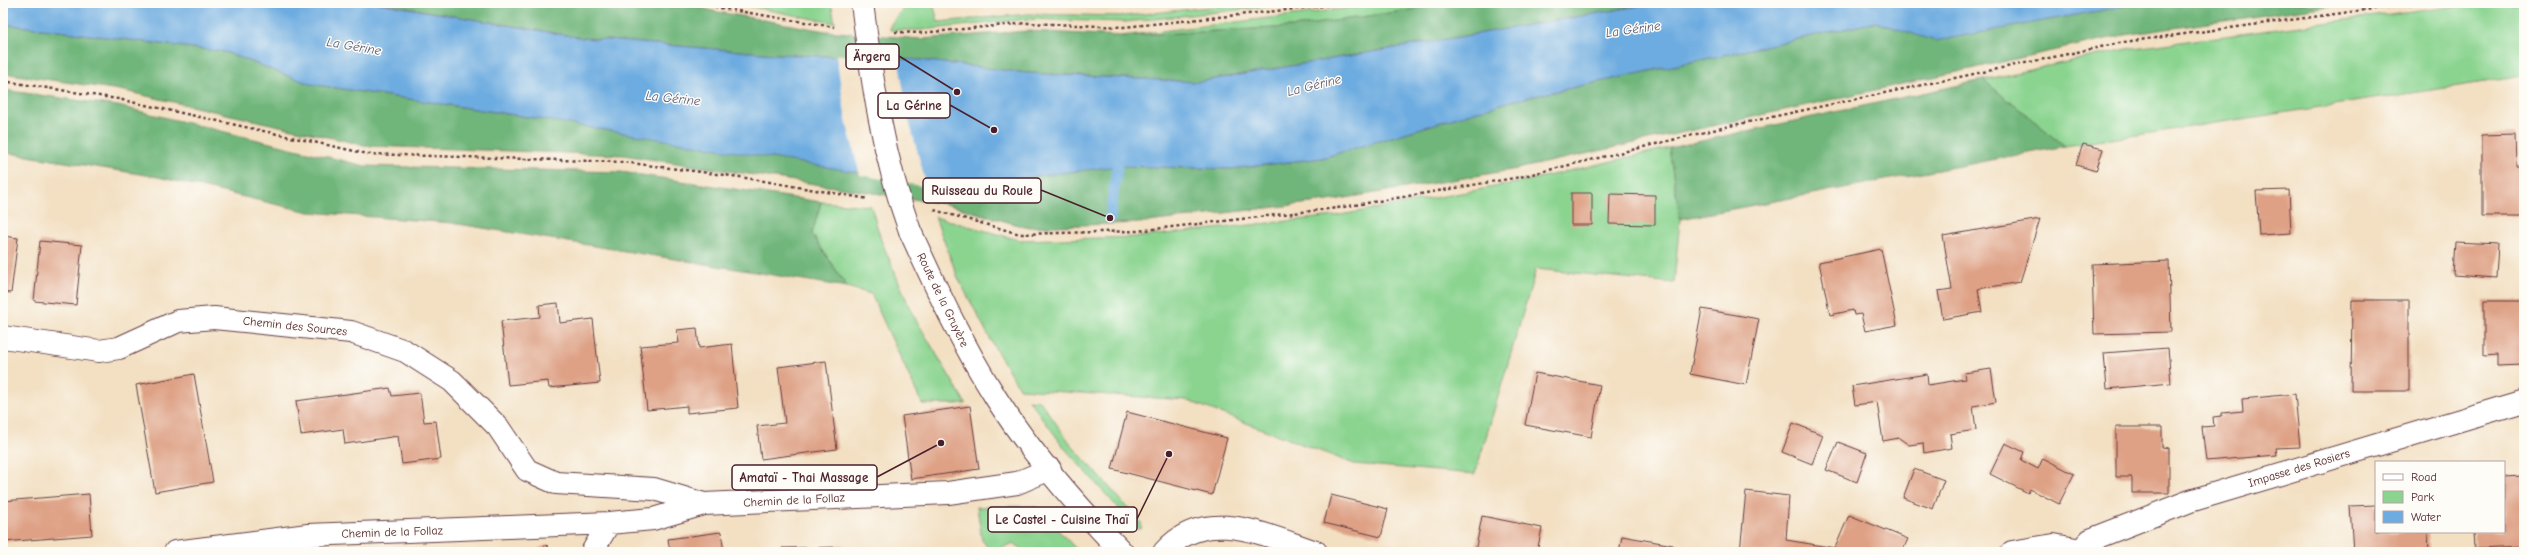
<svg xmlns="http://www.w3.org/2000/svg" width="2527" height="555" viewBox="0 0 2527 555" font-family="'Comic Neue',sans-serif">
  <rect width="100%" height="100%" fill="#fdfcf7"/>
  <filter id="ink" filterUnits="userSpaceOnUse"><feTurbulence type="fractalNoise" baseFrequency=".025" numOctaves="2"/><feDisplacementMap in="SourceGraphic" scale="8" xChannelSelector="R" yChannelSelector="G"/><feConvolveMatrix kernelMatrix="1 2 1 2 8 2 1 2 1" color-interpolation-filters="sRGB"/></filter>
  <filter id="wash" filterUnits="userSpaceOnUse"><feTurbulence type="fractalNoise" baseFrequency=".012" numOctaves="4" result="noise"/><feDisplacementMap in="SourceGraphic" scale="16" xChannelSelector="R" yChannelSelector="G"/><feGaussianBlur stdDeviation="0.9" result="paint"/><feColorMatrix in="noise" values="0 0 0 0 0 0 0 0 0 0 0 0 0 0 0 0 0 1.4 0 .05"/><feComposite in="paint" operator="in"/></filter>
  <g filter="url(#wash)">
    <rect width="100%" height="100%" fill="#f3e0c3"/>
    <!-- green -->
    <path fill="#8bd490" stroke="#6a7a5e" d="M588 3H683L681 7 596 6Z
      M732 3H831L835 23Z
      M907 3H933L938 22 1028 14 1124 16 1249 3H1301L1125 22 1027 19 921 30H890L891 24Z
      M1392 3H1438L1417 9 1293 27 1121 36Z
      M2473 3H2524V76L2065 146 1983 80 2127 49Z
      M1669 148 1680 219 1674 283 1536 269 1475 474 1354 464 1186 400 1020 389 995 348 958 278 935 217 1019 240 1138 237 1335 216 1521 182Z
      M821 202 871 206 881 240 912 313 966 404H922L871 294 847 287 812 234Z
      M1029 400 1040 401 1073 447 1141 522V529H1137L1067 451Z
      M1035 506 1079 552H1025L1014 543 991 552 982 540 977 507Z"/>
    <!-- forest -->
    <path fill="#70b67a" stroke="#5d6a52" d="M378 3H588L596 6 681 7 683 3 713 11 825 31 921 39 1028 31 1121 36 1293 27 1417 9 1438 3H1656L1198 82 1027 73 920 60 775 54 583 38Z
      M2141 3H2350L2124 35 1517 169 1328 201 1139 223 1025 227 946 204 623 155 368 146 120 90 3 73V24L225 52 310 84 534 118 1119 166 1231 169 1322 158 1511 101 1876 22 1935 40Z
      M1983 80 2065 146 1680 219 1669 148Z
      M3 90 118 106 365 166 621 172 821 202 812 234 847 287 452 223 309 212 158 177 3 152Z"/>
    <!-- water -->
    <path fill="#6dace0" stroke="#5c6686" d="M3 3H378L583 38 775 54 920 60 1027 73 1198 82 1656 3H2141L1935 41 1876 22 1511 101 1322 158 1231 169 1119 166 944 187 534 118 310 84 225 52 3 24Z"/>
    <!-- pier -->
    <path fill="#f3e0c3" d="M836 55 898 57 908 117 927 187 860 175 846 120Z"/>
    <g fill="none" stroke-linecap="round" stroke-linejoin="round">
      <!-- stream -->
      <path stroke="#6dace0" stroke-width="11" d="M1110 218 1119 153"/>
    </g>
    <g id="blocks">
      <!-- building -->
      <path fill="#dea185" d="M2515 134 2516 166H2524V216H2482V135Z
        M2083 144 2103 149 2096 171 2076 165Z
        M2289 190 2291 233 2259 235 2256 191Z
        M1571 193H1592V225H1571Z
        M1610 194 1655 195V225L1609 224Z
        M2040 219 2020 282 1978 289 1982 312 1943 319 1938 291 1952 289 1943 236Z
        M3 236 18 238 11 293 3 292Z
        M40 241 82 245 76 305 34 301Z
        M2455 242 2498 244 2496 278 2453 275Z
        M1881 249 1897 325 1865 331 1861 314 1854 315 1853 310 1830 315 1819 262Z
        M2169 261 2171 332 2094 334 2092 264Z
        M2352 300H2409V391H2351Z
        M2484 301H2524V365L2497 366V355L2484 356Z
        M558 303 560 323 593 319 600 383 549 388 548 381 508 385 501 321 540 317 539 305Z
        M1702 309 1759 319 1746 385 1690 374Z
        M697 328 699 348 732 344 738 408 687 413V406L647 410 640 346 679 343 677 330Z
        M2168 348 2171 383 2107 389 2104 353Z
        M826 361 837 449 761 459 757 426 785 423 778 367Z
        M1991 369 1996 402 1973 406 1976 430 1950 434 1952 448 1924 453 1923 443 1909 445 1899 438 1883 441 1877 402 1855 405 1852 386 1927 374 1928 385 1965 379 1964 373Z
        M1535 373 1600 385 1591 437 1525 425Z
        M194 374 213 482 155 492 136 385Z
        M390 388 392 396 420 393 424 422 436 421 441 459 402 464 398 436 345 444 343 429 301 435 296 401Z
        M2295 394 2300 447 2276 448 2277 455 2206 461 2202 427 2214 426 2213 417 2222 416V413L2243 411 2242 399Z
        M970 406 979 469 911 479 902 416Z
        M1127 412 1227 438 1212 495 1112 469Z
        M1793 423 1823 435 1812 464 1782 452Z
        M2116 427H2162V447L2169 448V493H2132V477H2116Z
        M1838 442 1867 453 1857 482 1826 470Z
        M2005 443 2024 452 2021 460 2038 469 2043 458 2074 474 2059 504 2030 489 2028 493 1990 474Z
        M1914 469 1944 480 1933 509 1903 498Z
        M2524 476V547L2475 549 2474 532H2504L2505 477Z
        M1746 491 1789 496 1786 540 1835 548 1849 515 1908 539 1902 552H1740Z
        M89 494 92 535 3 542V501Z
        M1331 495 1388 509 1381 537 1324 523Z
        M2376 505V532H2428L2429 552H2353L2350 506Z
        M1482 516 1542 528 1537 552H1475Z
        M721 532 724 552H670L668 539Z
        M1622 536 1673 545 1672 552H1619Z
        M547 545 550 552H531Z
        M849 547V552H782V548Z"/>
    </g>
  </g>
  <g filter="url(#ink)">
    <use href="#blocks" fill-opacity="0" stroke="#633c42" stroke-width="1"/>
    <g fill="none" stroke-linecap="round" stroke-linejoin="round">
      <!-- minor casing -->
      <g stroke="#633c42" stroke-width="24">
        <path id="minor" d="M3 337 99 351 119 348 178 321 214 318 351 332 405 351 452 381 498 427 527 470 556 483 654 489 704 504
          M2081 550 2090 540 2190 501 2524 401
          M175 552 308 535 609 523 653 519 704 504 948 493 1017 483 1050 469
          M592 552 609 523
          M1164 552C1205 504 1267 536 1316 552
          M2012 552 2054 545 2092 552"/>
      </g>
      <!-- secondary casing -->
      <g stroke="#633c42" stroke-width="24">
        <path id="secondary" d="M910 231C936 288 962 344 996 398 1029 450 1078 507 1122 552"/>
      </g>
      <!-- path -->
      <path stroke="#633c42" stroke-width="2.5" stroke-dasharray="3 3" stroke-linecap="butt" d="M703 3 720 8 834 27
        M895 32 921 33 1027 23 1124 27 1352 3
        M3 81 118 99 368 154 623 162 740 177 868 199
        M934 210 1020 234 1137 231 1337 208 1520 177 1734 125 2124 42 2418 3"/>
      <!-- minor -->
      <use href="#minor" stroke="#fff" stroke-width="22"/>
      <!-- secondary -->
      <use href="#secondary" stroke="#fff" stroke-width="22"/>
      <!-- secondary-bridge casing -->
      <g stroke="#633c42" stroke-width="24" stroke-linecap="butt">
        <path id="secondary-bridge" d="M862 3C872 81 883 157 910 231"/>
      </g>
      <!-- secondary-bridge -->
      <use href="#secondary-bridge" stroke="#fff" stroke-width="22"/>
    </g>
  </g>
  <g text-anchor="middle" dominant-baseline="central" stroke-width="3" stroke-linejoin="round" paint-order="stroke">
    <!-- street labels -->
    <g font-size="12" fill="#4a1f2b" stroke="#fdfcf7">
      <text transform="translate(943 300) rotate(64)">Route de la Gruyère</text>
      <text transform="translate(295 326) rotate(6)">Chemin des Sources</text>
      <text transform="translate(2299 468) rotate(-17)">Impasse des Rosiers</text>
      <text transform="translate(794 500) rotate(-3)">Chemin de la Follaz</text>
      <text transform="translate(392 532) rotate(-2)">Chemin de la Follaz</text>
    </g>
    <!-- water labels -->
    <g font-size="13" font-style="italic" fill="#585773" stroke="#fdfcf7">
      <text transform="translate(1633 29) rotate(-8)">La Gérine</text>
      <text transform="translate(354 46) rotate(10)">La Gérine</text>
      <text transform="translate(1314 85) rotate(-14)">La Gérine</text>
      <text transform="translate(673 98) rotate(6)">La Gérine</text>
    </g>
  </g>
  <!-- callouts -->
  <path fill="none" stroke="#4a1f2b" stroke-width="1.5" d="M957 92L899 56M994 130L950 105M1110 218L1041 190M941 443L877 477M1169 454L1137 519"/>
  <g fill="#4a1f2b" stroke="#fdfcf7" stroke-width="1.5">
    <circle cx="957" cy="92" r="4"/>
    <circle cx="994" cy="130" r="4"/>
    <circle cx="1110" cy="218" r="4"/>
    <circle cx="941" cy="443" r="4"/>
    <circle cx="1169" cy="454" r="4"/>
  </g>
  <g fill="#fdfcf7" stroke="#4a1f2b" stroke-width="1.5">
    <rect x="846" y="44" width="53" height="25" rx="4"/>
    <rect x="878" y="93" width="72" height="25" rx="4"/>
    <rect x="923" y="178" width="118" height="25" rx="4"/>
    <rect x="732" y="465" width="145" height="25" rx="4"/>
    <rect x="988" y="507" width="149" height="25" rx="4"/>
  </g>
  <g font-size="13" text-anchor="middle" font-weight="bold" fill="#4a1f2b">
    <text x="872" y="61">Ärgera</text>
    <text x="914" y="110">La Gérine</text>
    <text x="982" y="195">Ruisseau du Roule</text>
    <text x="804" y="482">Amataï - Thai Massage</text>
    <text x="1062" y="524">Le Castel - Cuisine Thaï</text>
  </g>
  <!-- margin -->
  <rect width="2527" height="555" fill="none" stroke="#fdfcf7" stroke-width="16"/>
  <!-- legend -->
  <rect x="2375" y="461" width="130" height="72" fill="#fdfcf7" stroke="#b5a4a5"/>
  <rect x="2383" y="474" width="20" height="6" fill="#ffffff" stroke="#b5a4a5"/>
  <text x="2411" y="481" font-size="12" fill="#4a1f2b">Road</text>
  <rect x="2383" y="491" width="20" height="12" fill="#8bd490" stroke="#b5a4a5"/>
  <text x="2411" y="501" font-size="12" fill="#4a1f2b">Park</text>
  <rect x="2383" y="511" width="20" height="12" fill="#6dace0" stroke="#b5a4a5"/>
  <text x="2411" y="521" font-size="12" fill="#4a1f2b">Water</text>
</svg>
